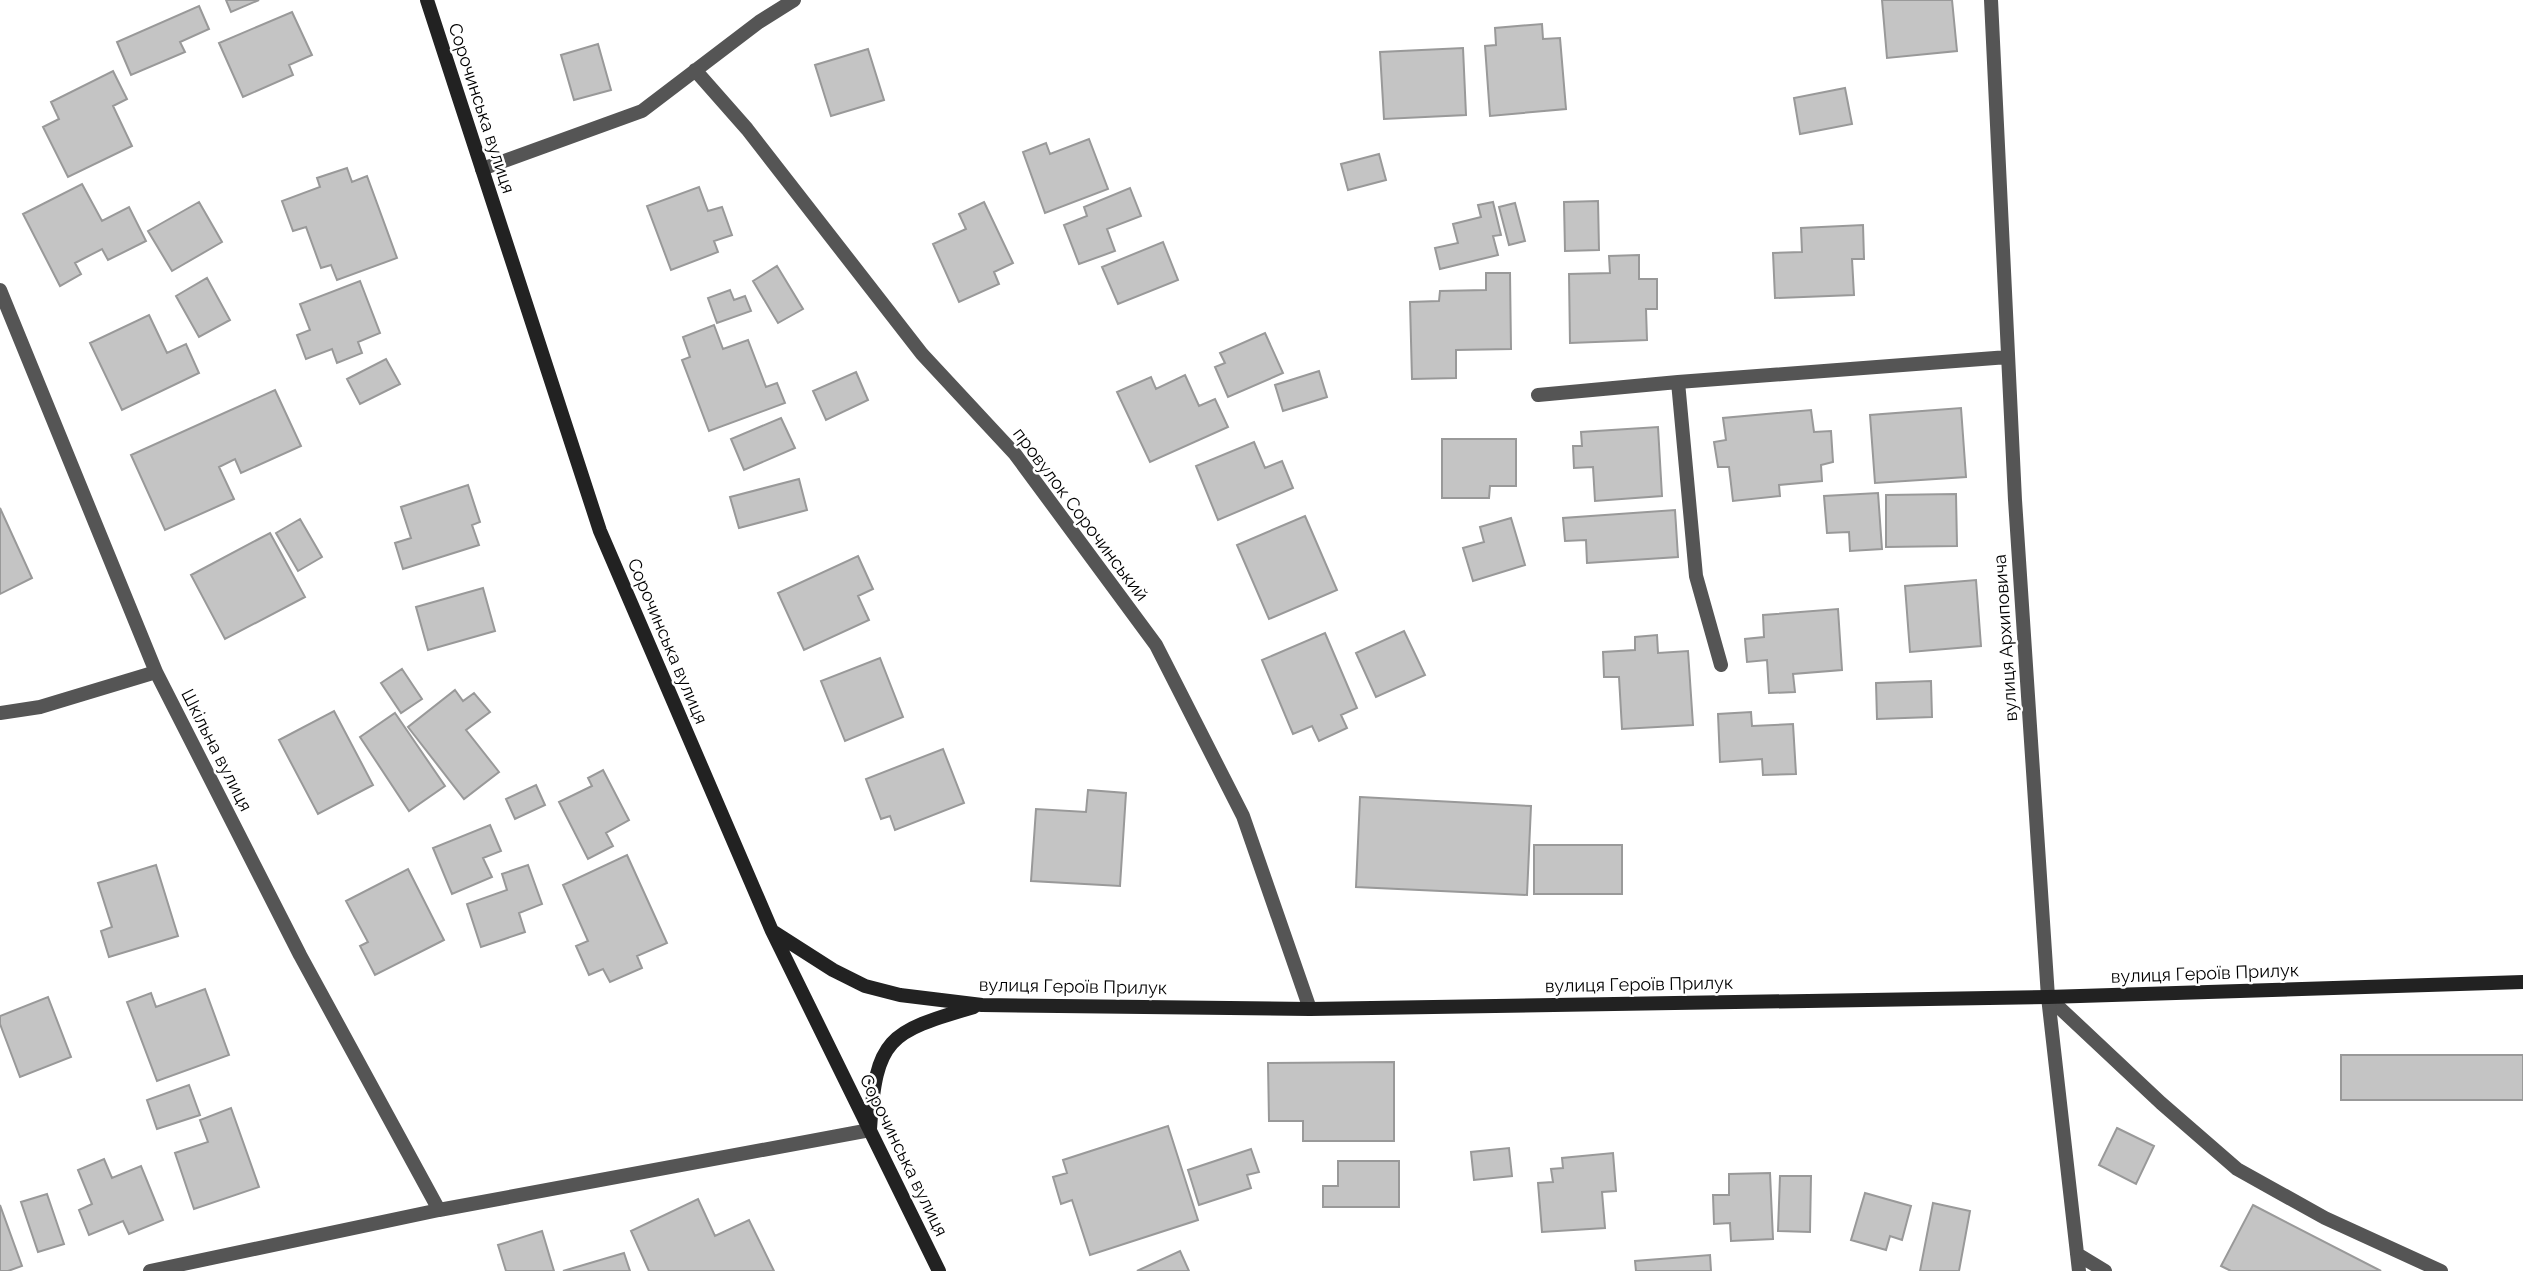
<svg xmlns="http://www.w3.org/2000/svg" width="2523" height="1271" viewBox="0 0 2523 1271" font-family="Raleway,sans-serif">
  <rect width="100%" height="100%" fill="#fff"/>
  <!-- building -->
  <path fill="#c4c4c4" stroke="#999" stroke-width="2" d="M226 0H259L231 12Z
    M1882 0H1952L1957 51 1887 58Z
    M199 6 209 29 180 42 185 52 131 75 117 42Z
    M292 12 312 55 289 65 293 75 243 97 219 43Z
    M1542 24 1543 39 1560 38 1566 109 1490 116 1485 46 1496 45 1495 28Z
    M598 44 611 90 574 100 561 55Z
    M1463 48 1466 115 1384 119 1380 52Z
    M868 49 884 100 831 116 815 65Z
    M113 71 127 99 113 106 132 146 68 177 43 127 59 119 51 102Z
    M1845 88 1852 124 1800 134 1794 98Z
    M1089 139 1108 189 1045 213 1023 152 1046 143 1050 154Z
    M1379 154 1386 180 1348 190 1341 164Z
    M347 168 352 182 367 176 397 258 337 280 331 265 321 268 306 227 293 231 282 201 320 187 317 178Z
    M82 184 102 221 129 207 146 241 108 260 102 249 75 263 81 274 60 286 23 214Z
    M699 187 708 211 722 207 732 235 714 241 718 252 671 270 647 206Z
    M1130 188 1141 216 1107 229 1115 251 1079 264 1064 225 1087 216 1084 207Z
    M1598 201 1599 250 1565 251 1564 202Z
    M199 202 222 242 172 271 148 231Z
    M984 202 1013 263 994 272 999 284 959 302 933 244 966 229 959 214Z
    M1493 202 1501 235 1493 236 1498 255 1440 269 1435 248 1458 243 1453 224 1481 217 1478 205Z
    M1515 203 1525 241 1509 245 1499 207Z
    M1863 225 1864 259H1852L1854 295 1775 298 1773 253 1802 252 1801 228Z
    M1163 242 1178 280 1118 304 1102 267Z
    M1639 255V279H1657V309H1646L1647 340 1570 343 1569 274 1610 273 1609 256Z
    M777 266 803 309 778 323 753 281Z
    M1486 273H1510L1511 349 1456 350V378L1412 379 1410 302 1439 301 1440 291 1486 290Z
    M207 278 230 320 199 337 176 296Z
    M360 281 380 333 358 342 362 353 337 363 332 349 306 359 297 335 310 330 300 304Z
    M730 290 734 300 745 296 751 311 717 323 708 298Z
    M149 315 167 353 186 344 199 373 122 410 90 343Z
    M714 325 723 349 748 340 766 387 777 383 785 403 709 431 682 360 690 357 683 337Z
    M1265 333 1283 373 1228 397 1215 367 1225 363 1220 353Z
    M386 359 400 384 360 404 347 379Z
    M1319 371 1327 397 1283 411 1275 385Z
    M856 372 868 400 826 420 813 391Z
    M1185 375 1199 406 1215 399 1228 427 1150 462 1117 392 1151 377 1156 389Z
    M275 390 301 446 241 473 235 459 219 467 234 499 165 530 131 455Z
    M1961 408 1966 477 1875 483 1870 415Z
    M1811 410 1814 432 1831 431 1833 462 1821 465 1822 481 1779 485 1780 496 1733 501 1729 467H1718L1714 442 1726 440 1723 418Z
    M781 418 795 448 744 470 731 439Z
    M1658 427 1662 496 1595 501 1593 467 1574 468 1573 446H1582L1581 432Z
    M1442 439H1516V486H1490L1489 498H1442Z
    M1254 442 1265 468 1282 461 1293 488 1218 520 1196 466Z
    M799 479 807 510 739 528 730 497Z
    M468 485 480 522 472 525 479 545 403 569 395 543 411 538 401 507Z
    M1878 493 1882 549 1850 551 1849 532 1827 533 1824 496Z
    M1956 494 1957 546 1886 547V495Z
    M0 508 32 578 0 594Z
    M1675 510 1678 557 1587 563 1586 540 1565 541 1563 518Z
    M1305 516 1337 590 1269 619 1237 545Z
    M1511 518 1525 565 1473 581 1463 548 1484 542 1480 527Z
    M300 519 322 557 298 571 276 533Z
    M270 533 305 597 225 639 191 575Z
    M858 556 873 589 858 596 869 620 804 650 778 593Z
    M1976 580 1981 646 1910 652 1905 586Z
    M483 588 495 631 428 650 416 607Z
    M1838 609 1842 670 1793 674 1795 692 1769 693 1767 660 1747 662 1745 639 1764 637 1763 615Z
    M1404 631 1425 675 1376 697 1356 653Z
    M1325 633 1357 708 1341 715 1347 728 1319 741 1312 726 1293 734 1262 660Z
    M1657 635 1658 653 1688 651 1693 725 1622 729 1619 677H1604L1603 652 1635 650V637Z
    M880 658 903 717 845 741 821 681Z
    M402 669 422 699 401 713 381 683Z
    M1931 681 1932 717 1877 719 1876 683Z
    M455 690 463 701 474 693 490 712 466 730 499 772 464 799 408 727Z
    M334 711 373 785 318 814 279 740Z
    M1751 712 1752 726 1793 724 1796 774 1763 775 1762 759 1720 762 1718 714Z
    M395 713 445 786 409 811 360 737Z
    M943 749 964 803 895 830 890 816 881 819 866 779Z
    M603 770 629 820 606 833 613 846 588 859 559 802 592 786 588 778Z
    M536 785 545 805 515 819 506 799Z
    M1088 790 1126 793 1120 886 1031 881 1036 809 1086 812Z
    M1360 797 1531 806 1527 895 1356 887Z
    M490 825 501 851 483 858 492 877 452 894 433 848Z
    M1534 845H1622V894H1534Z
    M627 855 667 943 637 956 642 968 610 982 603 969 589 975 576 946 588 941 563 885Z
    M156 865 178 936 109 957 101 931 112 927 98 883Z
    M528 865 542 904 519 913 525 932 481 947 467 904 507 890 502 874Z
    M408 869 444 940 375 975 360 946 368 942 346 901Z
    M205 989 229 1055 157 1081 127 1002 151 993 156 1007Z
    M48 997 71 1057 20 1077 0 1024V1016Z
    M2341 1055H2523V1100H2341Z
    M1394 1062V1141H1303V1121H1269L1268 1063Z
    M189 1085 200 1115 157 1129 147 1100Z
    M231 1108 259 1187 194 1209 175 1153 208 1142 200 1120Z
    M1168 1126 1198 1220 1090 1255 1072 1200 1061 1204 1053 1177 1067 1173 1063 1160Z
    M2117 1128 2154 1146 2136 1184 2099 1165Z
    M1509 1148 1512 1176 1474 1180 1471 1152Z
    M1251 1149 1259 1172 1247 1175 1251 1188 1199 1205 1188 1170Z
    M1613 1153 1616 1191 1602 1192 1605 1228 1542 1232 1538 1183 1553 1182 1551 1169 1563 1168 1562 1158Z
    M104 1159 112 1178 141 1166 163 1220 129 1234 123 1221 89 1235 79 1210 92 1204 78 1170Z
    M1338 1161H1399V1207H1323V1186H1338Z
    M1770 1173 1773 1239 1731 1241 1730 1223 1714 1224 1713 1195H1729V1174Z
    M1780 1176H1811L1810 1232 1778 1231Z
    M1865 1193 1911 1206 1902 1240 1890 1236 1886 1250 1851 1240Z
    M47 1194 64 1244 38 1252 21 1202Z
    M698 1199 715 1236 749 1220 774 1271H649L631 1231Z
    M1933 1203 1970 1211 1959 1271H1920Z
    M0 1205 22 1266 8 1271H0Z
    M2253 1205 2381 1271H2231L2221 1266Z
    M542 1231 554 1271H506L498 1245Z
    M1180 1251 1189 1271H1137Z
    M624 1253 630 1271H563Z
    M1710 1255 1711 1271H1636L1635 1261Z"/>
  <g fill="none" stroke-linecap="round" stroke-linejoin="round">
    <!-- lane -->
    <path stroke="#555" stroke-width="14" d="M2048 997 2161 1103 2237 1169 2325 1218 2441 1271"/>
    <!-- street -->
    <path stroke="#555" stroke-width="14" d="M1991 0 2015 500 2048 997 2079 1271
      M695 70 747 129 922 354 1015 454 1156 645 1243 816 1310 1009
      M482 169 642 111 759 22 794 0
      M0 290 156 672 300 955 439 1210
      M1678 382 1696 576 1721 665
      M1538 395 1678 382 2008 357
      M0 713 40 707 156 672
      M2077 1254 2105 1271
      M150 1271 439 1210 870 1130"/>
    <!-- secondary -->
    <path stroke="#222" stroke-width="14" d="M427 0 600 531 772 931 939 1271
      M772 931 833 970 865 986 900 995 982 1005 1310 1009 2048 997 2523 982
      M870 1129C876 1038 888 1032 974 1007"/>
  </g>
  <g text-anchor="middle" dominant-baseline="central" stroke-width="5" stroke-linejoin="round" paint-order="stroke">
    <!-- street labels -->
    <g font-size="18" fill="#000" stroke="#fff">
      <text transform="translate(482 108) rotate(72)">Сорочинська вулиця</text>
      <text transform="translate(1081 514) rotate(53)">провулок Сорочинський</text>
      <text transform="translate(2005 638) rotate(-94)">вулиця Архиповича</text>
      <text transform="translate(668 641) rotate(67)">Сорочинська вулиця</text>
      <text transform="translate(217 750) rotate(63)">Шкільна вулиця</text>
      <text transform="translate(2205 973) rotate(-2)">вулиця Героїв Прилук</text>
      <text transform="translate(1639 984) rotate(-1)">вулиця Героїв Прилук</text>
      <text transform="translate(1073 986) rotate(1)">вулиця Героїв Прилук</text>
      <text transform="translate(904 1155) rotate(64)">Сорочинська вулиця</text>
    </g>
  </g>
</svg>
